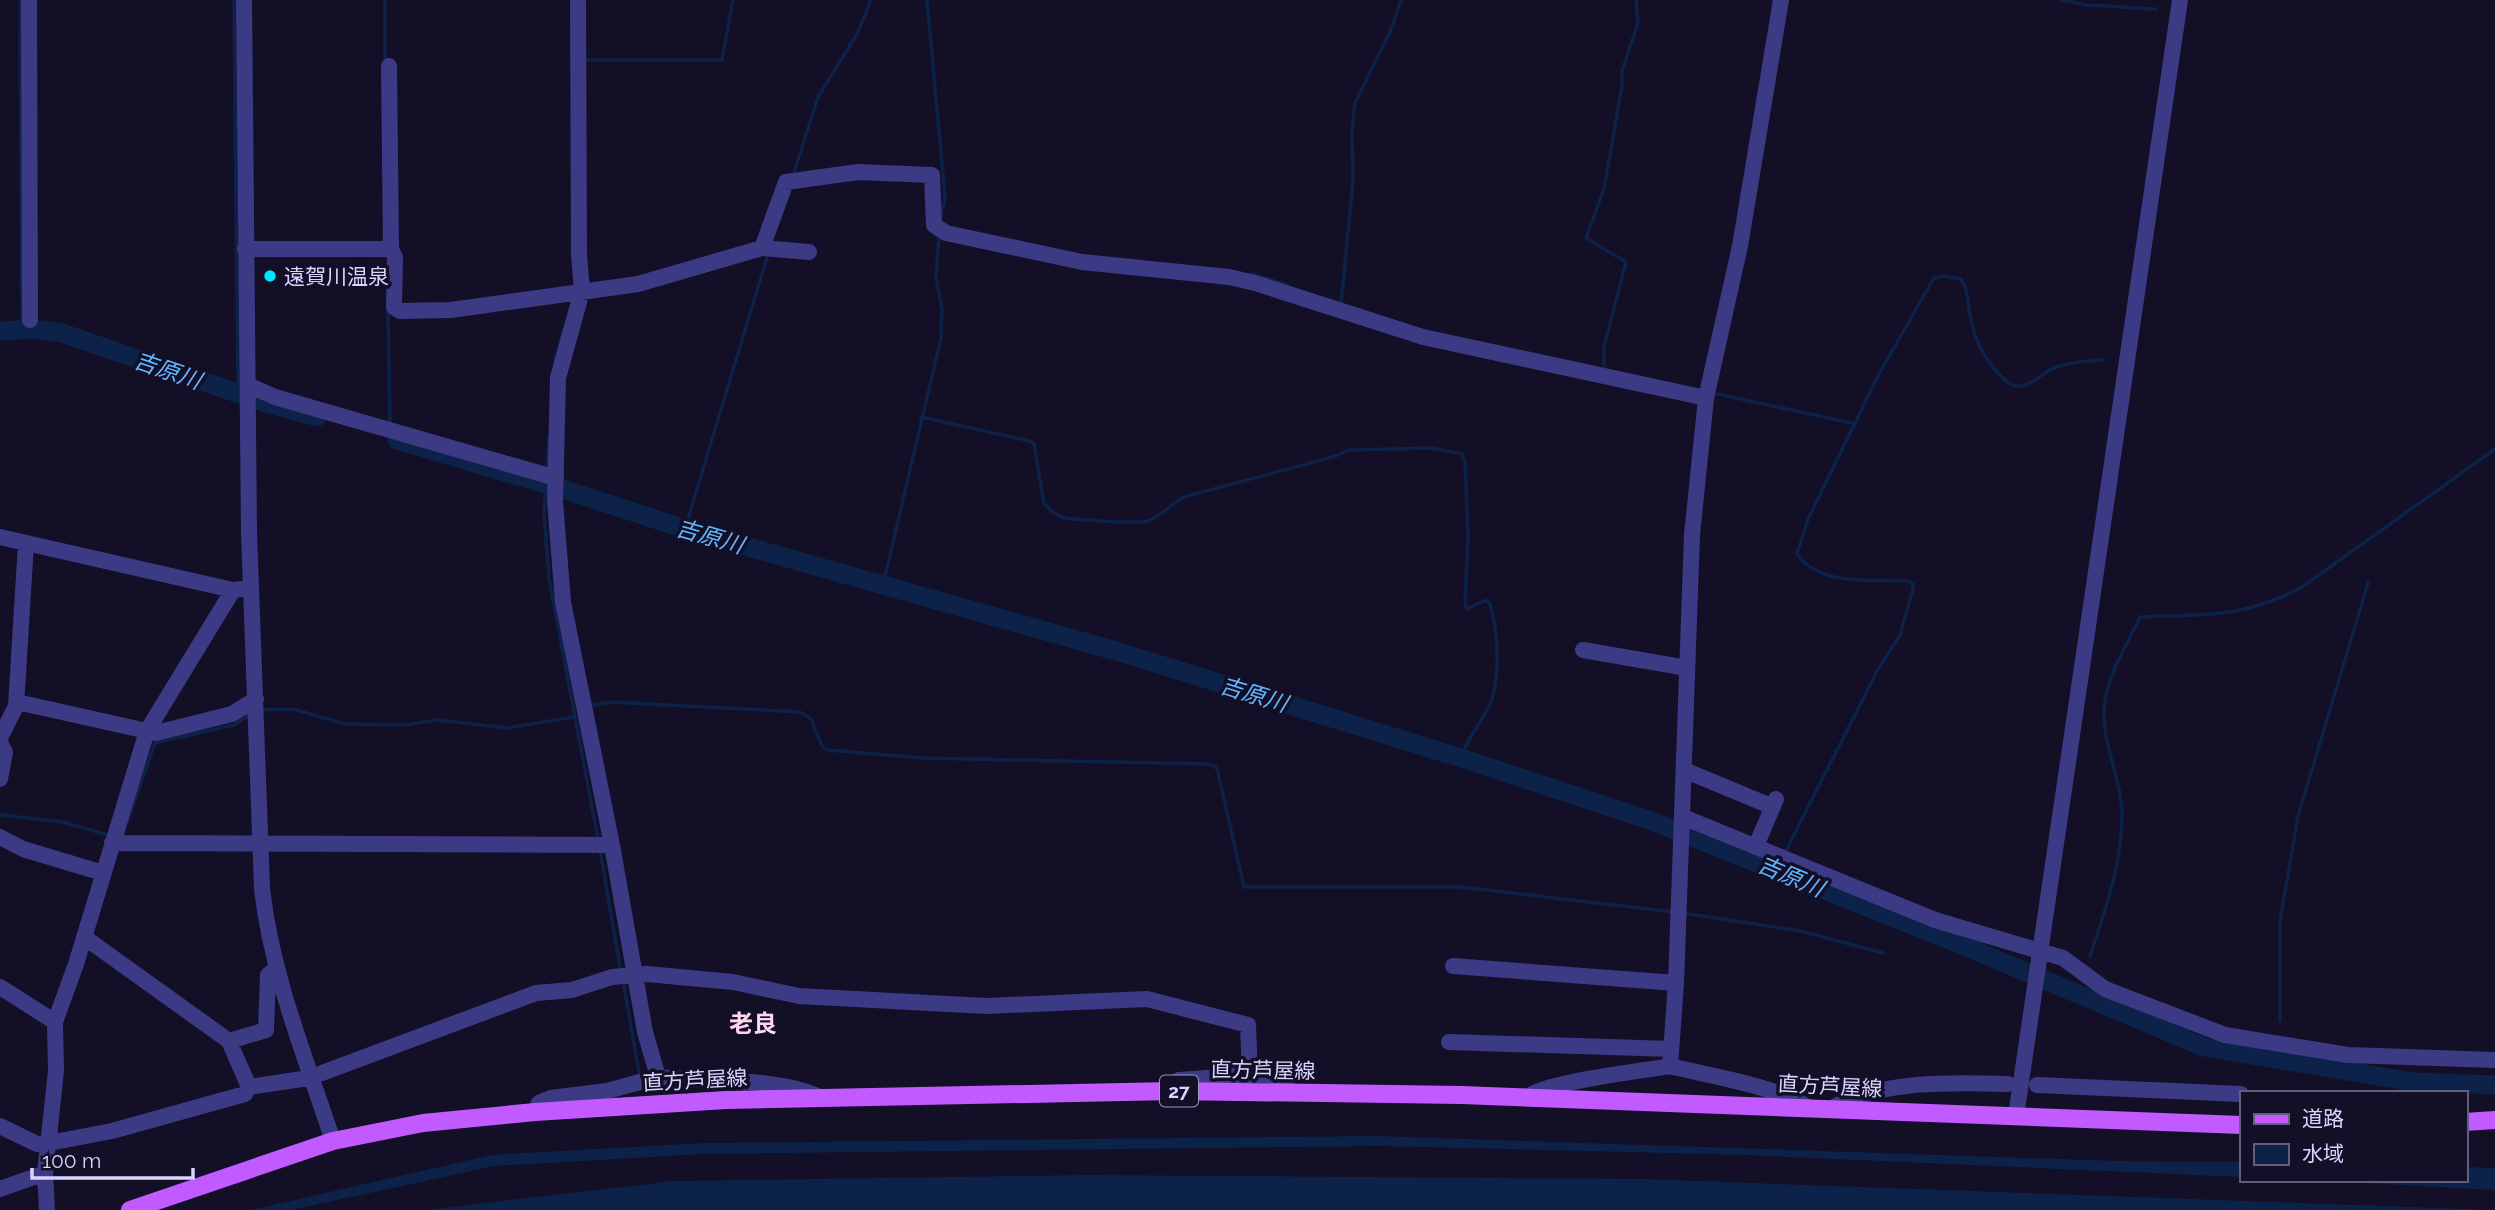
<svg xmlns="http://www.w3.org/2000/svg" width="2495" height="1210" viewBox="0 0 2495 1210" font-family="Raleway,'Noto Sans JP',sans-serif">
  <rect width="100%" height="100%" fill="#130f26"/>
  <!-- water -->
  <path fill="#0c2248" d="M1377 1136 2118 1161 2241 1162V1177L1747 1155 1378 1146 704 1154 494 1166 292 1210H251L492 1155 705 1143Z
    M2465 1167 2495 1168V1190L2306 1180H2465Z
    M1090 1175 1643 1179 2495 1210H425L674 1181Z"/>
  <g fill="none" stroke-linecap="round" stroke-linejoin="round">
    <!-- stream -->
    <path stroke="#0c2248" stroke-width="3.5" d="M20 0 22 329
      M234 0 238 392
      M385 0V61
      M927 0 945 197 941 217
      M2061 0 2087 5 2156 9
      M583 60H722L733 0
      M793 176 818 97 857 34 871 0
      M1252 274 1288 285
      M1341 304 1353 181 1352 129 1355 103 1390 32 1401 0
      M388 310 390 425
      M555 361 564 328
      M1604 369V347L1626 262 1586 238 1604 189 1622 86V71L1638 23 1636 0
      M1713 393 1856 424
      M921 417 1030 441 1034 444 1044 503C1048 509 1055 514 1061 517 1071 520 1138 524 1148 521 1163 515 1171 504 1184 497L1336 456 1349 450 1432 448 1462 454 1465 462 1468 537 1465 603 1467 609 1486 600 1490 604C1498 631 1502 685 1487 710 1478 727 1467 739 1461 758
      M547 469 549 435
      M546 480 544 513 549 578 598 839
      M685 529 768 254
      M883 585 941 338 942 309 936 277 939 235
      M588 706 611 702 800 712 811 719 822 746 827 750 921 758 1210 764 1216 767 1218 773 1244 887H1461L1674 912
      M260 710 293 709 345 724 404 725 438 720 507 728 574 717
      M0 815 63 822 111 836
      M122 837 155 743 234 725 250 714
      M600 850 621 973
      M1786 851 1877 671 1900 635 1913 589V584L1907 581C1871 579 1821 587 1797 554L1808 519 1878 376 1934 278 1943 276 1961 279C1969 292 1967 301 1970 315 1975 343 1985 361 2005 380 2024 398 2038 373 2056 367 2068 363 2092 360 2104 360
      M1682 913 1801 931 1883 953
      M2090 956C2106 907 2121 868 2122 816 2122 778 2099 739 2105 701 2109 672 2128 643 2140 617 2204 614 2243 619 2302 587L2495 449
      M623 981 639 1072
      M2078 995 2080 988
      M2280 1021V921L2298 816 2368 583"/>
    <!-- river -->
    <path stroke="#0c2248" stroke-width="19" d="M0 331 32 329 62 333 263 402 317 417
      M397 440 572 492 685 529 1116 651 1461 758 1652 821 1957 943 2204 1047 2413 1082 2495 1085"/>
    <!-- minor -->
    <path stroke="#3d3a85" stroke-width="16" d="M29 0 30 320
      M244 0 249 533 262 889C272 977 306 1058 333 1141
      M578 0 579 254 582 291 558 378 555 501 563 602 612 845 645 1032 658 1077C707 1082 774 1077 818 1096
      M1781 0 1740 246 1706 398 1692 535 1676 983 1670 1066C1709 1076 1777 1086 1809 1108
      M389 66 391 249 395 257 394 307 400 311 451 310 638 284 762 248 809 252
      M762 248 786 182 858 172 932 175 934 225 946 233 1082 262 1229 277 1255 283 1423 337 1706 398
      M245 249H391
      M248 385 275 397 556 478
      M0 537 233 590 241 589
      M1583 650 1687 668
      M17 702 156 733 232 714 256 699
      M1684 770 1773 807
      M0 779 5 752 0 743 1 736 16 706 26 543
      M1683 817 1935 920 2063 958 2105 989 2225 1035 2348 1055 2495 1060
      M0 837 23 849 103 873
      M112 843 612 845
      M1756 846 1776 799
      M84 937 229 1041 249 1087
      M1453 966 1676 983
      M0 987 55 1022
      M229 1041 266 1030 268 975 276 968
      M1449 1042 1671 1049
      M322 1073 536 993 572 990 612 977 647 974 733 982 799 996 986 1006 1147 999 1248 1025 1250 1075
      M2037 1085 2241 1094
      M1172 1091 1179 1080 1250 1075 1289 1077
      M1528 1097C1543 1082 1644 1071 1670 1066
      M1830 1109C1880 1080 1951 1082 2008 1084
      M535 1112 539 1103 551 1098 607 1091 658 1077
      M2016 1116 2180 0
      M0 1126 37 1144 49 1143 112 1131 245 1094 249 1087 302 1079
      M0 1189 45 1173
      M47 1210 45 1173 56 1071 55 1022 76 964 147 731 233 590"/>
    <!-- major -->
    <path stroke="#c25bff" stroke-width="18" d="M2465 1122 2495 1120
      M130 1210 333 1141 423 1123 535 1112 726 1100 1172 1091 1462 1095 2241 1125"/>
  </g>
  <!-- markers -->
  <circle fill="#00e5ff" stroke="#130f26" stroke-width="2.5" cx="270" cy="276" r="7"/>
  <g text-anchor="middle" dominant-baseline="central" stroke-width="7" stroke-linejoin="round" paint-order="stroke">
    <!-- shield labels -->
    <rect fill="#130f26" stroke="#9e99be" stroke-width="2" x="1160" y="1075.5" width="38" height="31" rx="5"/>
    <g font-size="19" font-weight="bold" fill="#d9d4ff">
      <text x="1179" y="1091">27</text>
    </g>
    <!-- poi labels -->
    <g font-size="21" fill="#d9d4ff" stroke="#130f26" text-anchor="start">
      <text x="284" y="276">遠賀川温泉</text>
    </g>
    <!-- street labels -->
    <g font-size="21" fill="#d9d4ff" stroke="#130f26">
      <text transform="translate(1263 1070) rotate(1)">直方芦屋線</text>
      <text transform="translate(695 1080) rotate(-3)">直方芦屋線</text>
      <text transform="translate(1830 1086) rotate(3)">直方芦屋線</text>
    </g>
    <!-- water labels -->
    <g font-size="23" font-style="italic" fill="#62b6ff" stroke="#130f26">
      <text transform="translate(168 370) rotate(19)">吉原川</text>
      <text transform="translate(710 536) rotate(16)">吉原川</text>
      <text transform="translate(1254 694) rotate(17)">吉原川</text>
      <text transform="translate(1791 876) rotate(23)">吉原川</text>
    </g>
    <!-- quarter labels -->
    <g font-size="24" font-weight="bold" fill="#ffd6f0" stroke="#130f26">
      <text x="753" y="1023">老良</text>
    </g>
  </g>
  <!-- legend -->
  <rect x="2240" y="1091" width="228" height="91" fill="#130f26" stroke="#625e7d" stroke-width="2"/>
  <rect x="2254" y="1114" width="35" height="10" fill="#c25bff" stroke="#625e7d" stroke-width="2"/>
  <text x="2302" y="1126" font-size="21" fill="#d9d4ff">道路</text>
  <rect x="2254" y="1144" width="35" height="21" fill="#0c2248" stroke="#625e7d" stroke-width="2"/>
  <text x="2302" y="1161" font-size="21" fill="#d9d4ff">水域</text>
  <!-- scale -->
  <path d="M32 1168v10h161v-10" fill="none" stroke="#d9d4ff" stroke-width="3.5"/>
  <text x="42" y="1168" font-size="21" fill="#d9d4ff" stroke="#130f26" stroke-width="5" paint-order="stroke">100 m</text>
</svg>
